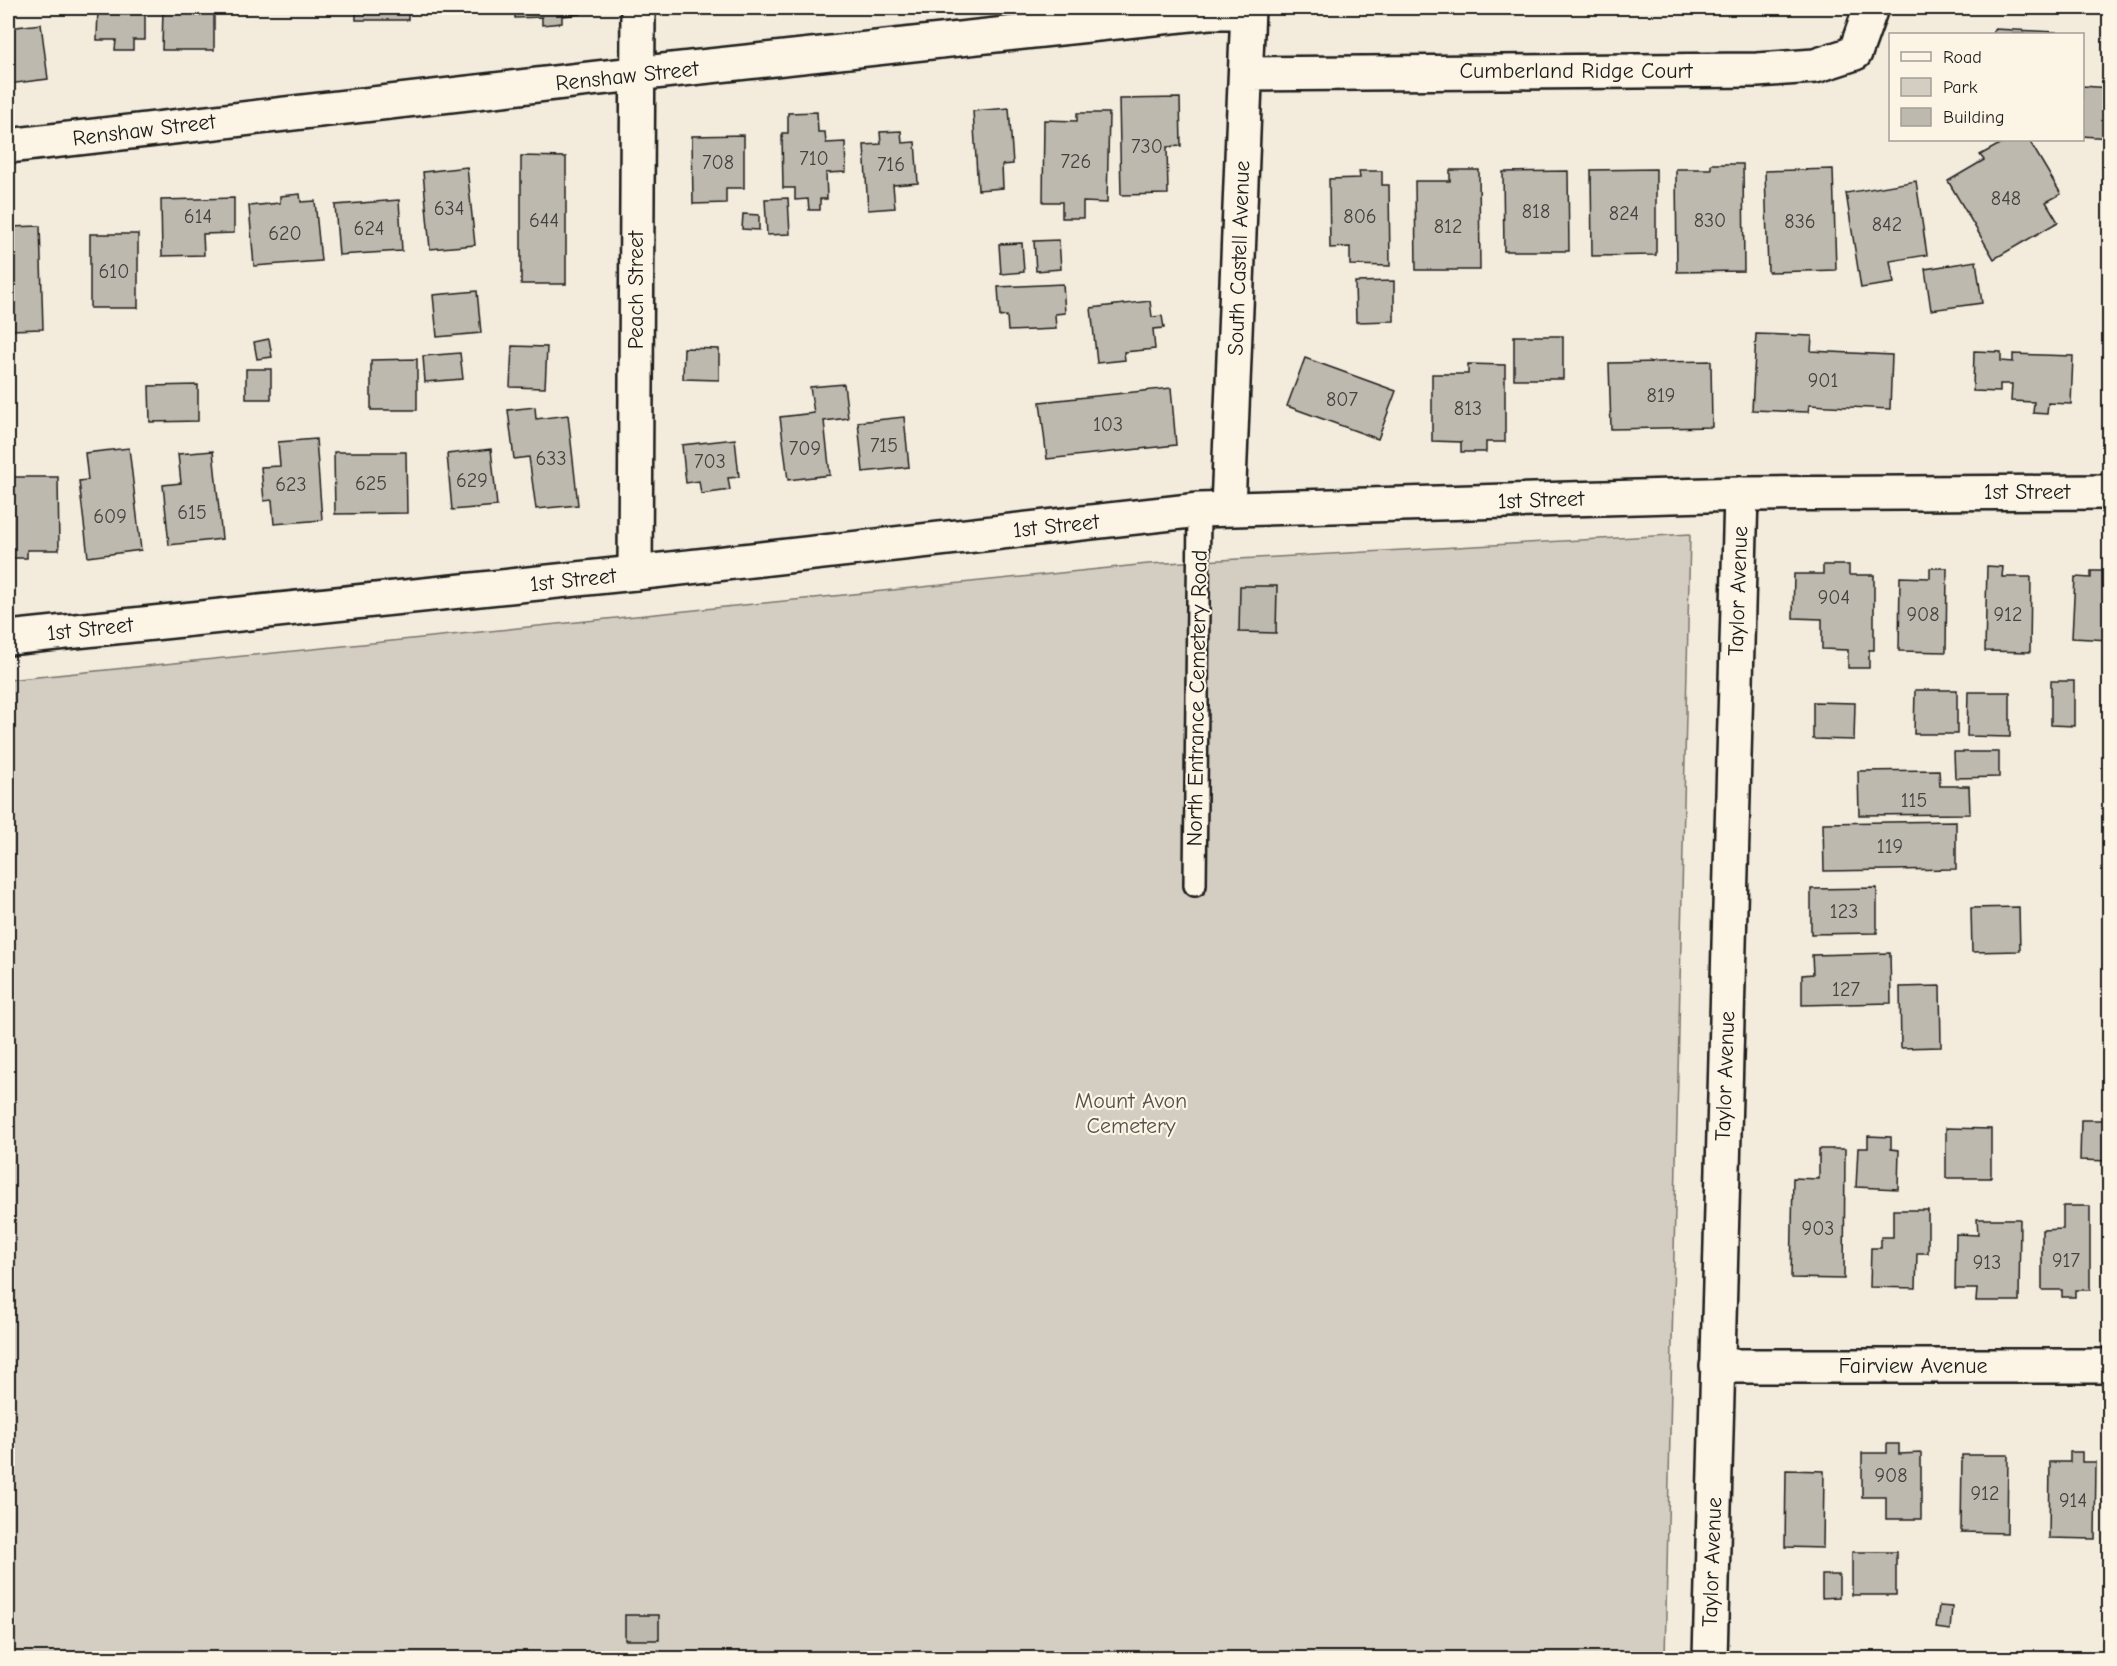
<svg xmlns="http://www.w3.org/2000/svg" width="2117" height="1666" viewBox="0 0 2117 1666" font-family="'Comic Neue',sans-serif">
  <rect width="100%" height="100%" fill="#f3ecdd"/>
  <filter id="ink" filterUnits="userSpaceOnUse"><feTurbulence type="fractalNoise" baseFrequency=".0167" numOctaves="2"/><feDisplacementMap in="SourceGraphic" scale="12" xChannelSelector="R" yChannelSelector="G"/><feConvolveMatrix kernelMatrix="1 2 1 2 8 2 1 2 1" color-interpolation-filters="sRGB"/></filter>
  <g filter="url(#ink)">
    <!-- green -->
    <path fill="#d3cec1" stroke="#78756e" stroke-width="1.5" d="M1690 534 1665 1658H9L8 680 1148 564Z"/>
    <!-- building -->
    <path fill="#beb9ae" stroke="#1c1c1c" stroke-width="1.5" d="M98 8H145V40H133V50H115L116 40H97Z
      M163 8H214V50H162Z
      M356 8H408V20H356Z
      M515 8H581V14L562 16V23L542 25V17L515 18Z
      M41 24 48 79 8 84V28Z
      M1994 29 2056 32V34H1993Z
      M2082 86 2110 88V138L2082 136Z
      M1180 98 1181 146 1167 147 1168 194 1121 195 1119 99Z
      M1009 108 1013 164 1002 165 1003 188 978 190 973 111Z
      M817 112 818 132H825L826 143 845 142 846 172 826 173 827 199H820V210H809L808 199 795 200V188H783L782 133H788V113Z
      M1077 113H1109L1107 203 1083 202V218H1062V202H1043L1044 120 1077 121Z
      M901 131 902 143 915 142 918 183 893 185 895 208 868 210 864 145 881 144 880 132Z
      M744 135V188H726V203L693 204 692 136Z
      M2007 140H2029L2061 194 2046 202 2058 222 1994 259 1948 181 1984 160 1980 155Z
      M521 156 566 157V284H521Z
      M1711 164H1743L1744 271 1677 272 1676 169H1711Z
      M467 167 475 245 430 249 423 172Z
      M1656 169V255L1592 256 1591 170Z
      M1833 169 1836 270 1768 272 1765 171Z
      M1450 170H1479L1480 270H1416L1415 181H1450Z
      M1359 171H1382V185H1389L1390 266 1350 265V247L1330 248 1329 179 1360 178Z
      M1568 171 1569 251H1504L1503 172Z
      M1916 181 1927 255 1890 261 1894 283 1861 288 1846 193Z
      M300 194 301 202 315 201 321 261 254 266 249 206 280 203V196Z
      M234 198V233L203 234 204 255 162 256 161 200Z
      M788 198 790 234 767 235 765 199Z
      M399 200 402 251 339 255 335 205Z
      M743 214 759 215V230L742 229Z
      M40 226 43 329 8 330V227Z
      M90 234H138V308H90Z
      M1059 240 1061 269 1036 271 1034 241Z
      M1022 243 1024 272 1001 274 999 244Z
      M1976 261 1982 303 1931 310 1925 269Z
      M1394 281V321L1356 322 1355 282Z
      M1063 284 1065 313 1055 314 1056 329 1008 331 1007 316 1000 317 998 287Z
      M477 291 481 333 437 337 433 295Z
      M1150 301 1152 317 1162 316 1164 328 1153 329 1155 349 1124 352 1125 360 1097 363 1091 308Z
      M1756 334 1812 336 1811 351 1892 355 1890 409 1809 405 1808 412 1752 410Z
      M1514 336H1563V379H1514Z
      M269 339 272 357 257 359 254 342Z
      M512 346 547 347 545 388 510 387Z
      M684 348 719 349V380L683 379Z
      M1974 351 2001 352V361L2013 362V354L2073 356 2071 404 2048 403 2047 414 2033 413 2034 402 2011 401 2012 384H2000V392L1973 391Z
      M460 353 463 379 425 382 423 356Z
      M1305 358 1396 391 1378 439 1287 406Z
      M417 359V410H371V360Z
      M1711 361 1712 427 1611 429 1609 363Z
      M1468 364 1505 365V442H1486V452H1461V442L1432 441V374H1468Z
      M246 369H271V399H246Z
      M844 384 848 418 824 421 830 475 788 480 780 417 814 413 810 387Z
      M198 385V421L150 422 149 386Z
      M1171 388 1176 445 1047 459 1040 402Z
      M535 407 536 419 568 415 578 505 536 509 529 457 514 459 508 410Z
      M904 417 909 467 863 472 858 422Z
      M316 439 322 520 274 524 272 500 264 501 261 467 280 466 278 442Z
      M735 439 739 477 728 478 730 490 701 494 699 481 686 483 682 445Z
      M129 448 141 550 88 557 79 481 88 480 85 453Z
      M491 449 497 506 452 510 447 454Z
      M213 451 222 539 169 545 163 485 181 483 178 454Z
      M334 452H406L407 513 335 514Z
      M8 477H58L59 550H27V558H8Z
      M1823 565H1849V575H1874V650H1869V668H1848V650L1822 649V619L1793 618 1794 574H1823Z
      M1987 566 2003 567 2002 577H2031L2030 652 1985 651Z
      M1930 568H1947L1946 652 1899 651 1900 577 1930 578Z
      M2091 571H2109L2110 640 2072 638 2075 577 2091 578Z
      M1240 586H1277L1276 633 1239 632Z
      M2051 681H2074V726L2051 725Z
      M1915 690H1957V734H1914Z
      M1968 692H2010V737L1967 736Z
      M1813 702 1855 703 1854 740 1813 739Z
      M1954 752H1999V777L1955 778Z
      M1939 770 1940 786H1969L1970 814 1859 815 1858 771Z
      M1956 821V869L1824 871 1823 823Z
      M1877 888V933L1811 934V889Z
      M2019 907 2020 951 1972 952 1971 908Z
      M1890 953 1891 1003 1802 1005V975L1813 974 1812 955Z
      M1940 986 1941 1047 1901 1048 1900 987Z
      M2081 1120H2109V1161L2080 1160Z
      M1946 1128 1991 1129V1178H1946Z
      M1868 1136 1891 1137V1149L1899 1150 1898 1189 1856 1187 1858 1148H1868Z
      M1819 1149H1845L1844 1279 1791 1278 1793 1178 1819 1179Z
      M2063 1206H2090V1290H2075V1297H2062V1290H2042V1230L2063 1229Z
      M1893 1210H1928V1253H1917L1916 1288 1870 1287 1871 1248H1881V1237H1893Z
      M1977 1219H2020L2019 1301H1976L1977 1289H1955L1956 1234 1978 1235Z
      M1887 1444H1899V1454L1921 1453V1519H1886V1497H1862V1453H1887Z
      M2070 1452H2082V1462H2096L2095 1539 2049 1538 2050 1462H2070Z
      M1962 1455H2008L2007 1533 1961 1532Z
      M1786 1470 1824 1471 1823 1548 1785 1547Z
      M1852 1552H1896V1595H1852Z
      M1822 1575H1839V1597L1822 1598Z
      M1939 1606 1952 1607 1950 1630 1936 1628Z
      M625 1615H659V1640H625Z"/>
    <g fill="none" stroke-linecap="round" stroke-linejoin="round">
      <!-- lane casing -->
      <g stroke="#1c1c1c" stroke-width="26">
        <path id="lane" d="M1195 885 1199 510"/>
      </g>
      <!-- street casing -->
      <g stroke="#1c1c1c" stroke-width="38">
        <path id="street" d="M1246 74 1757 70 1815 66 1855 53 1871 8
          M8 146 598 78 1209 12H1248
          M1228 508 1248 8
          M635 573 638 8
          M1717 1366H2110
          M1710 1658 1741 494"/>
      </g>
      <!-- secondary casing -->
      <g stroke="#1c1c1c" stroke-width="38">
        <path id="secondary" d="M8 638 635 573 1199 510 1741 494 2110 492"/>
      </g>
      <!-- lane -->
      <use href="#lane" stroke="#fcf5e5" stroke-width="21"/>
      <!-- street -->
      <use href="#street" stroke="#fcf5e5" stroke-width="33"/>
      <!-- secondary -->
      <use href="#secondary" stroke="#fcf5e5" stroke-width="33"/>
    </g>
  </g>
  <g text-anchor="middle" dominant-baseline="central" stroke-width="4.5" stroke-linejoin="round" paint-order="stroke">
    <!-- number labels -->
    <g font-size="20" fill="#444340">
      <text x="1147" y="146">730</text>
      <text x="814" y="158">710</text>
      <text x="1076" y="161">726</text>
      <text x="718" y="162">708</text>
      <text x="891" y="164">716</text>
      <text x="2006" y="198">848</text>
      <text x="449" y="208">634</text>
      <text x="1536" y="211">818</text>
      <text x="1624" y="213">824</text>
      <text x="198" y="216">614</text>
      <text x="1360" y="216">806</text>
      <text x="544" y="220">644</text>
      <text x="1710" y="220">830</text>
      <text x="1800" y="221">836</text>
      <text x="1887" y="224">842</text>
      <text x="1448" y="226">812</text>
      <text x="369" y="228">624</text>
      <text x="285" y="233">620</text>
      <text x="114" y="271">610</text>
      <text x="1823" y="380">901</text>
      <text x="1661" y="395">819</text>
      <text x="1342" y="399">807</text>
      <text x="1468" y="408">813</text>
      <text x="1108" y="424">103</text>
      <text x="884" y="445">715</text>
      <text x="805" y="448">709</text>
      <text x="551" y="458">633</text>
      <text x="710" y="461">703</text>
      <text x="472" y="480">629</text>
      <text x="371" y="483">625</text>
      <text x="291" y="484">623</text>
      <text x="192" y="512">615</text>
      <text x="110" y="516">609</text>
      <text x="1834" y="597">904</text>
      <text x="1923" y="614">908</text>
      <text x="2008" y="614">912</text>
      <text x="1914" y="800">115</text>
      <text x="1890" y="846">119</text>
      <text x="1844" y="911">123</text>
      <text x="1846" y="989">127</text>
      <text x="1818" y="1228">903</text>
      <text x="2066" y="1260">917</text>
      <text x="1987" y="1262">913</text>
      <text x="1891" y="1475">908</text>
      <text x="1985" y="1493">912</text>
      <text x="2073" y="1500">914</text>
    </g>
    <!-- street labels -->
    <g font-size="22" fill="#1c1c1c" stroke="#fcf5e5">
      <text x="1576" y="71">Cumberland Ridge Court</text>
      <text transform="translate(627 76) rotate(-6)">Renshaw Street</text>
      <text transform="translate(144 130) rotate(-7)">Renshaw Street</text>
      <text transform="translate(1239 258) rotate(-88)">South Castell Avenue</text>
      <text transform="translate(636 290) rotate(-90)">Peach Street</text>
      <text x="2027" y="492">1st Street</text>
      <text transform="translate(1541 500) rotate(-2)">1st Street</text>
      <text transform="translate(1056 526) rotate(-6)">1st Street</text>
      <text transform="translate(573 580) rotate(-6)">1st Street</text>
      <text transform="translate(1738 591) rotate(-88)">Taylor Avenue</text>
      <text transform="translate(90 629) rotate(-6)">1st Street</text>
      <text transform="translate(1197 698) rotate(-89)">North Entrance Cemetery Road</text>
      <text transform="translate(1725 1076) rotate(-88)">Taylor Avenue</text>
      <text x="1913" y="1366">Fairview Avenue</text>
      <text transform="translate(1712 1562) rotate(-88)">Taylor Avenue</text>
    </g>
    <!-- park labels -->
    <g font-size="22" fill="#53514e" stroke="#fcf5e5">
      <text x="1131" y="1101">Mount Avon<tspan x="1131" dy="25">Cemetery</tspan></text>
    </g>
  </g>
  <!-- margin -->
  <rect width="2117" height="1666" fill="none" stroke="#fcf5e5" stroke-width="30"/>
  <rect x="15" y="15" width="2087" height="1636" fill="none" stroke="#1c1c1c" stroke-width="2" filter="url(#ink)"/>
  <!-- legend -->
  <rect x="1889" y="33" width="195" height="108" fill="#fcf5e5" stroke="#a29e95" stroke-width="1.5"/>
  <rect x="1901" y="52" width="30" height="9" fill="#fcf5e5" stroke="#a29e95" stroke-width="1.5"/>
  <text x="1943" y="63" font-size="18" fill="#1c1c1c">Road</text>
  <rect x="1901" y="78" width="30" height="18" fill="#d3cec1" stroke="#a29e95" stroke-width="1.5"/>
  <text x="1943" y="93" font-size="18" fill="#1c1c1c">Park</text>
  <rect x="1901" y="108" width="30" height="18" fill="#beb9ae" stroke="#a29e95" stroke-width="1.5"/>
  <text x="1943" y="123" font-size="18" fill="#1c1c1c">Building</text>
</svg>
